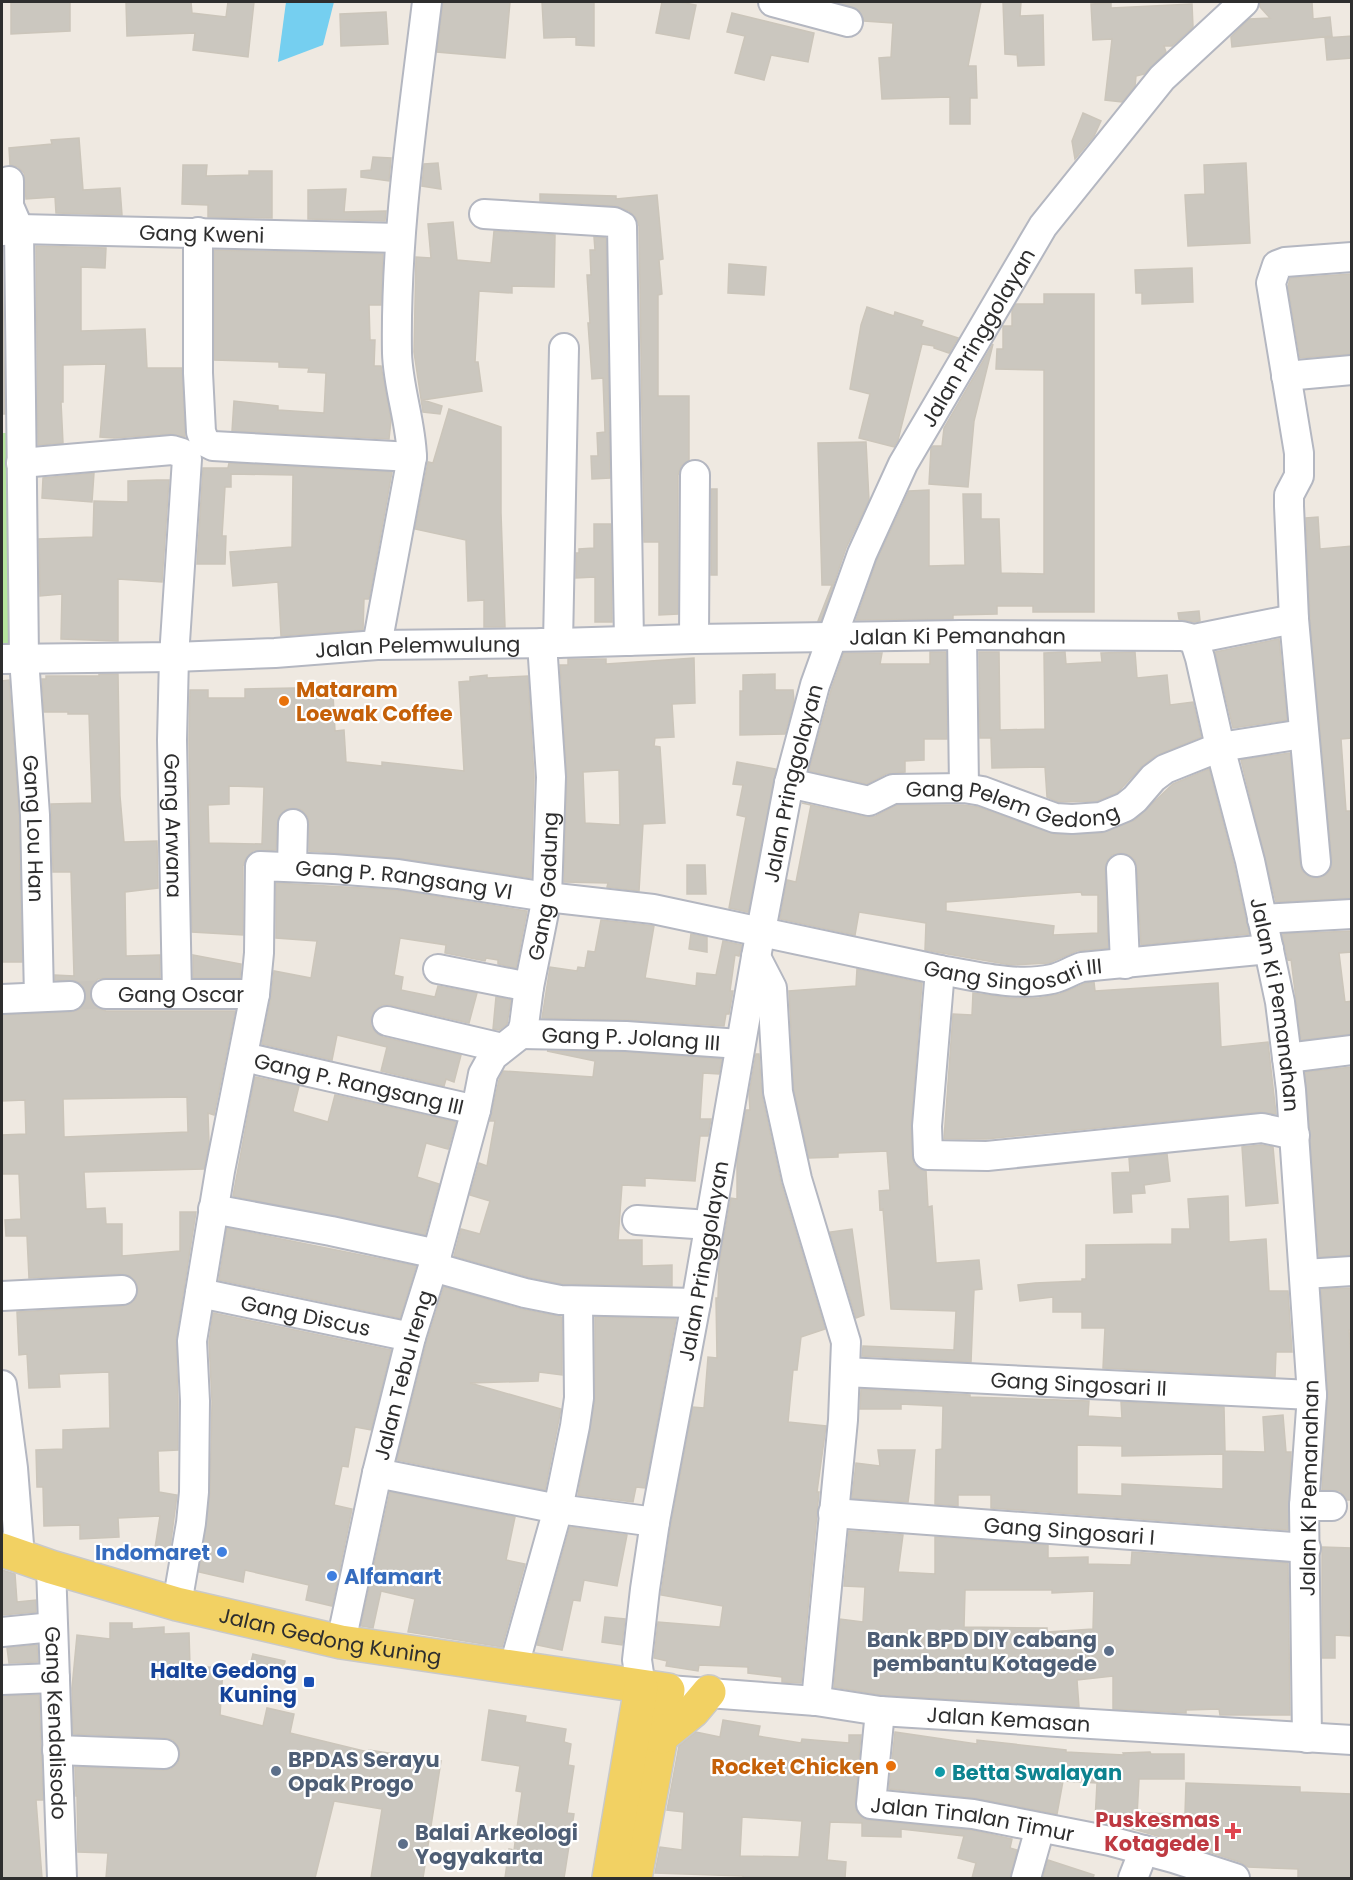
<svg xmlns="http://www.w3.org/2000/svg" width="1353" height="1880" viewBox="0 0 1353 1880" font-family="Poppins,sans-serif">
  <rect width="100%" height="100%" fill="#efe9e1"/>
  <!-- green -->
  <path fill="#b6e59e" d="M2 433H9L13 648H2Z"/>
  <!-- water -->
  <path fill="#75cff0" d="M286 2H334L323 45 278 62Z"/>
  <!-- building -->
  <path fill="#cbc7bf" stroke="#cbc5ba" stroke-width="1.5" fill-rule="evenodd" d="M11 2H70V31L11 34Z
    M126 2H191L192 13 226 17 228 2H254L248 57 193 50 195 33 127 36Z
    M443 2H510L505 58 437 52Z
    M542 2H594V46L576 45V37L544 38Z
    M662 2H680L696 5 689 39 656 33Z
    M835 2H981L968 66H976L977 98H970V124H950V97L882 99 879 58 891 57 893 23 864 21 859 10Z
    M1003 2H1021L1020 16 1043 15 1044 65 1018 66 1017 53V55L1005 54Z
    M1260 2H1312L1313 19 1330 17 1332 36 1232 47 1231 37 1249 19 1270 18 1260 7Z
    M1111 3V8L1192 4 1193 27 1172 46H1164L1166 52 1144 74 1136 76 1135 86 1122 102 1105 100 1112 39 1093 40 1091 4Z
    M386 12 388 44 341 46 340 14Z
    M732 13 814 33 808 62 771 55 764 80 735 73 745 36 727 32Z
    M1352 36V58L1327 60 1325 38Z
    M1083 113 1101 121 1094 136 1075 159 1072 141Z
    M79 138 83 190 120 188 122 215 56 213 55 197 26 199 24 173 18 167 10 165 9 148 52 144 51 140Z
    M373 157 391 158 389 181 361 177V171L371 170Z
    M438 163 441 189 422 186 424 164Z
    M1246 163 1250 243 1188 246 1185 195 1205 194 1204 165Z
    M183 165H207L206 176 249 175V171H272V218L208 217V205L182 204Z
    M346 189 344 212 386 211 385 221 308 219V190Z
    M540 194 616 196V199L657 195 663 259 659 260 662 294 658 295V396H689V460L681 466 678 475V614L659 615V542H644L639 226 636 218 629 211 615 206 540 201Z
    M453 222 457 260 491 263 494 231 555 235 554 287 512 286V293L479 291 475 362H478L482 391 423 400 442 406 440 414 423 412 414 352 416 257 431 258 428 224Z
    M594 237 606 238 610 478 592 479 591 456H598L597 433 605 432 603 378 592 379 588 323H590L587 275H591L590 250H595Z
    M36 246 106 248 105 268 81 267V331L145 329 147 368H182L185 437 171 434 114 438 100 437 106 364 63 365V402H61L63 443 38 445Z
    M2 247 5 414H2Z
    M214 250 383 254 381 305H369L370 340H375L374 366H381L391 420 389 439 232 431 234 401 278 406V410L324 413 326 373 308 372 309 368 279 367V362L214 360Z
    M729 264 766 267 764 295 728 293Z
    M1192 268 1193 302 1142 304V293H1136L1135 270Z
    M1352 274V354L1300 358 1288 287 1290 278Z
    M1044 294H1094V612H1033V606H997V614L953 615V619L856 620 877 560 909 491 929 490V566L965 565 963 494H981V519H999L1001 573 1044 574V370L996 369 997 349H1003V326H1012V311L1016 304H1044Z
    M867 307 894 316 895 312 923 321 921 326 958 338 949 353 934 348V346L922 344 898 440 894 447 859 438 870 394 850 389 861 325Z
    M993 344 974 421 968 487 929 484 931 448 933 446H942L944 428Z
    M449 409 501 427V513L505 627H484V600L468 601 466 540 415 529 428 462 433 463Z
    M866 442 869 500 846 548 821 621H818L832 585H822L818 443Z
    M229 463 392 472 369 599H364L363 630 281 636 278 582 233 586 230 552 292 547 293 475 231 474V487H225L222 536H226L225 564H197L203 468H228Z
    M94 473 92 502 42 498 43 478Z
    M157 480H169L162 582 118 579V641L61 639 62 594 40 596 39 539 93 537 94 501 128 502V481Z
    M711 489H717V575H711Z
    M1318 517 1320 549 1352 546V738L1341 739 1346 811H1352V898L1276 902 1241 760 1290 753 1300 863 1302 871 1310 877 1318 878 1326 875 1331 869 1332 861 1310 618 1306 518Z
    M594 524H611L612 622H595V577L576 578V553H579V549L594 548Z
    M1199 611 1200 621 1194 622 1179 619 1178 613Z
    M1279 639 1287 720 1233 728 1215 652Z
    M930 652H946L947 739H924V760L905 761V772L886 774 867 784 809 771 831 690 844 653H882L880 664H930Z
    M979 652H999L1000 730 1045 729 1044 653 1065 652 1066 664 1102 662 1101 653 1135 652 1137 678 1167 675 1170 705 1193 702 1201 737 1155 756 1141 767 1117 793 1097 801 1058 802 1047 797 1045 767 992 768 991 738H980Z
    M694 658 695 703 672 704 674 737 655 738 654 746 660 747 665 823 643 824 639 891 607 887 608 883 564 882 567 777 560 665H568V659H606V664ZM619 770 620 825 585 823 583 772Z
    M99 674H118L120 796 124 842 157 841 158 888 125 892 126 956 160 955V978H106L98 979 91 986 90 993 91 1002 97 1008 106 1011H235L214 1115 208 1113 209 1143 204 1169 84 1172 86 1209 105 1208 106 1224H122V1256L180 1251V1212H196L176 1339 178 1401V1450L158 1451 159 1492 177 1495 169 1556 154 1554 160 1516 118 1518 119 1537 80 1539V1525L44 1526 43 1487H37L36 1450 63 1449V1430L110 1428 109 1372 59 1374 60 1387 29 1388 27 1354 19 1355 17 1312 123 1306 131 1303 136 1298 138 1289 136 1282 130 1276 121 1274 29 1278 27 1236H6L5 1220 21 1219 19 1174H2V1135L26 1134 25 1100 2 1101V1015L71 1012 78 1010 84 1004 86 996 84 988 77 981 55 980V975L74 976 71 872H53L51 804 92 803 89 714H68V712H44L42 679H46V676H99ZM187 1097 188 1132 64 1137 63 1099Z
    M775 674V690H793L794 701 785 734 740 735V691H743V675Z
    M487 675V678L528 676 534 777 531 878 399 858 309 851V824L308 817 302 810 293 808 285 810 279 816 277 824 276 850 253 851 246 858 243 866V935L192 932 189 740 190 690H208V698H245V689L295 688 296 696 333 694 335 731 344 730 346 762 382 766V762L464 771 459 682 470 681V677ZM229 786 264 787 262 844 209 843 208 805 229 804Z
    M9 680 19 816 22 962H2V681Z
    M737 762 776 769 748 912 729 908 746 817 737 815 743 785 733 784Z
    M1209 769 1234 865 1249 934 1141 945 1137 868 1135 860 1129 855 1121 853 1112 855 1107 861 1105 869 1108 948 1077 951 1049 963 1011 965 925 950 926 923 859 912 855 935 780 919 787 880 796 882 811 805 802 803 866 817 876 816 897 805H963L978 807 1054 834 1102 833 1135 820 1173 784ZM1081 892 1082 895H1098V933L1053 935 1054 926 946 911V902Z
    M687 865H705L706 894H687Z
    M276 883 396 890 527 911 516 968 498 964V960L486 958 485 961 445 953 446 945 400 938 394 975 403 977 401 990 435 997 438 986 477 993 469 1023 390 1005H382L375 1010 371 1018V1026L376 1033 383 1037 461 1055 454 1082 446 1079 444 1086 381 1071 387 1047 337 1035 332 1060 262 1044 271 997 274 971 311 978 317 941 276 938Z
    M601 920 654 926 645 978 696 986 697 973 716 975 723 941 742 945 739 956 735 955 730 991H733L729 1014H726L724 1026 627 1020 542 1018 550 967 577 971 578 967 585 968 588 951 595 952Z
    M1352 931V952L1339 953 1345 1002 1352 1001V1034L1301 1040 1291 959 1288 960 1282 934Z
    M691 934 707 937V952L689 949Z
    M193 955 241 964 240 978H193Z
    M857 969 922 983 911 1125 912 1156 914 1164 919 1169 926 1171 928 1207 932 1206 936 1263 979 1260 982 1289 974 1290 971 1362 862 1356 863 1346 954 1350 956 1311 891 1309 883 1209 880 1210 879 1191 890 1190 887 1151 838 1153V1157L809 1158 794 1090 789 991 856 986Z
    M1094 982 1095 991 1218 983 1221 1047 1268 1042 1276 1114 1260 1112 986 1139H944L953 1014 972 1015 973 993 1010 998H1039L1060 994 1086 983Z
    M496 997 511 1000 507 1024 499 1030 493 1029Z
    M547 1051 625 1052 722 1059 719 1074 703 1073 700 1119H711L708 1136H700L695 1181 645 1178V1186L622 1185 618 1240H642V1266L672 1265V1286L562 1284 529 1277 454 1256 461 1229 480 1234 490 1201 470 1195 479 1163 487 1166 495 1121H490L499 1080 503 1071 593 1077 595 1061Z
    M756 1054H759L762 1096 781 1183 825 1329 801 1337 797 1370H793L788 1422 826 1426 817 1492H819L801 1683 782 1682V1677L748 1673V1667L699 1665 698 1671 666 1666 667 1661 654 1658 658 1622 720 1627 723 1606 661 1595 671 1525 693 1407 704 1408 708 1357 717 1358 716 1298H718L719 1265 731 1198 737 1199V1161L746 1110H750L749 1094Z
    M1352 1067V1255L1319 1257 1305 1072Z
    M255 1077 299 1086 293 1110 294 1112 328 1122 335 1095 456 1122 448 1149 426 1143 417 1177 439 1184 425 1235 233 1196Z
    M1261 1145 1273 1147 1278 1203 1246 1206 1242 1147Z
    M1167 1154 1170 1181 1144 1185 1145 1193 1131 1194 1132 1212 1114 1213 1112 1173 1130 1172 1129 1158Z
    M1228 1196 1229 1242 1266 1239 1269 1291H1288L1292 1352H1276L1275 1377 1103 1368 1105 1328H1082V1312H1053V1297L1020 1301 1018 1285 1035 1283 1082 1281V1279H1086V1245L1172 1244V1229H1190L1188 1199Z
    M227 1228 416 1266 400 1318 219 1280Z
    M852 1229 864 1315 856 1318 830 1232Z
    M444 1287 521 1309 562 1317V1375L539 1372 538 1381 470 1383 561 1409 545 1490 397 1460 427 1341Z
    M1352 1288V1330H1349L1352 1367V1500H1347L1340 1491 1322 1490 1328 1394 1321 1289Z
    M213 1313 391 1350 371 1430 355 1427 348 1467 342 1466 334 1505 352 1509 332 1606 306 1600 309 1585 245 1570 243 1582 199 1572 210 1493 212 1401 209 1342Z
    M595 1317 676 1319 645 1488 636 1487 633 1502 578 1495 595 1400Z
    M861 1389 970 1395V1397L1089 1401 1088 1416 1122 1418 1121 1402 1224 1407 1225 1451 1265 1452 1263 1417 1283 1415 1286 1452H1291L1288 1530 991 1508V1495H958V1506L935 1504 936 1450 942 1449 943 1406 901 1404V1409H860ZM1077 1445 1122 1446V1456L1223 1454V1489L1122 1484V1496L1077 1494Z
    M878 1450H915L908 1502 852 1498 856 1463 880 1466Z
    M390 1492 515 1517 506 1560 525 1564 502 1647 408 1632 415 1599 381 1591 373 1628 361 1626Z
    M570 1527 627 1535 617 1586 584 1580 580 1601 573 1600 562 1650 537 1645Z
    M849 1531 903 1535 898 1572 935 1574V1537L1048 1545V1558L1088 1557V1564L1131 1565 1132 1552 1288 1563 1290 1715H1220L1219 1709 1186 1710V1713L1113 1709V1676L1077 1680 1079 1707 882 1695 834 1687 840 1619 863 1622 865 1587 844 1586ZM965 1590H1052V1593L1094 1591 1093 1629 1047 1632V1628L964 1627Z
    M1322 1547 1352 1548 1350 1636 1335 1635V1658H1322Z
    M2 1570 15 1574 17 1602 36 1600V1612L2 1615Z
    M605 1617 625 1619 622 1645 602 1642Z
    M110 1623H132V1629L164 1627V1634L189 1633 190 1666 223 1668 220 1715 263 1726 267 1708 294 1714 290 1733 368 1752 369 1750 441 1761 423 1878H371L382 1809 334 1801 315 1878H106L108 1853 78 1852 77 1796H76L75 1767 164 1770 171 1769 178 1763 180 1754 178 1746 173 1740 165 1738 73 1734 72 1688 77 1635 110 1639Z
    M37 1645 38 1662 9 1663 7 1648Z
    M253 1654 285 1661 281 1677 249 1670Z
    M39 1695 43 1800H36L42 1878H2V1696Z
    M489 1710 526 1716 525 1722 566 1729 564 1742 571 1744 568 1765 574 1766 567 1813 574 1814 564 1878H505L509 1849 514 1850 522 1792 516 1791 520 1766 482 1760Z
    M723 1720 760 1726 758 1736 801 1743 802 1739 849 1743V1735H861L855 1802 856 1810 861 1817 869 1820 971 1830 1012 1839 1010 1848 1017 1850 1010 1878H972L976 1863 958 1858 964 1836 901 1829V1837L862 1836V1823L830 1822 827 1860 846 1862 845 1878H743V1876L655 1873 660 1847 682 1850 684 1812 667 1810 679 1746 696 1732 720 1737ZM742 1817 802 1821 799 1857 740 1856Z
    M895 1732 977 1744V1740L1066 1750V1752L1124 1755 1123 1753 1150 1752 1151 1754H1184V1779H1139L1137 1816 1138 1813 1185 1814 1186 1783 1300 1787V1792L1352 1794V1878H1298V1869L1248 1867 1240 1862 1178 1842 1130 1828 1095 1821 1097 1783 1063 1781 1057 1814 975 1798 889 1789Z
    M1048 1860 1094 1875 1093 1878H1043Z"/>
  <g fill="none" stroke-linecap="round" stroke-linejoin="round">
    <!-- minor-tunnel -->
    <path stroke="#c8c4bd" stroke-width="28" stroke-dasharray="28 14" stroke-linecap="butt" d="M70 996 106 994"/>
    <!-- minor casing -->
    <g stroke="#b4b7c1" stroke-width="32">
      <g id="minor">
        <path d="M773 2 848 22"/>
        <path id="s1" d="M9 181V206L19 229 24 658 35 815 39 997"/>
        <path d="M484 214 614 222 622 226 629 641"/>
        <path id="s2" d="M2 231 19 229 400 238"/>
        <path d="M198 232V373L201 432 205 442 213 446 412 457"/>
        <path d="M1286 376 1352 370"/>
        <path id="s3" d="M21 463 172 450 182 453 187 459 174 657 172 740 177 994"/>
        <path d="M962 635 964 788"/>
        <path d="M694 639 695 475"/>
        <path id="s4" d="M1194 639 1200 658 1220 747 1250 861 1280 1002 1291 1090 1312 1395 1304 1506 1307 1738"/>
        <path d="M558 643 564 348"/>
        <path d="M377 645 412 457C411 422 398 388 397 353 395 235 413 118 427 2"/>
        <path id="s5" d="M2 659 174 657 275 653 377 645 558 643 694 639 962 635 1182 636 1194 639 1294 619"/>
        <path id="s6" d="M789 783 869 801 893 789 964 788 982 791 1055 818 1072 819 1101 817 1125 807 1135 799 1153 778 1165 769 1220 747 1303 734"/>
        <path d="M1316 862 1294 619 1289 506V495L1299 476V453L1271 283 1277 265 1285 262 1352 257"/>
        <path d="M292 867 293 824"/>
        <path d="M1121 869 1125 964"/>
        <path d="M1262 919 1352 914"/>
        <path d="M756 957 772 988 778 1092 797 1179 846 1342 843 1420 816 1701"/>
        <path d="M438 969 529 987"/>
        <path d="M940 970 927 1126 928 1155 987 1156 1262 1128 1295 1135"/>
        <path id="s7" d="M106 994H255"/>
        <path d="M2 999 70 996"/>
        <path d="M387 1021 502 1048"/>
        <path id="s8" d="M521 1034 626 1036 740 1044"/>
        <path id="s9" d="M244 1057 476 1110"/>
        <path d="M1287 1058 1352 1050"/>
        <path d="M213 1209 331 1231 437 1254"/>
        <path d="M637 1220 709 1225"/>
        <path d="M433 1267 525 1293 560 1300 696 1303"/>
        <path d="M1304 1274 1352 1271"/>
        <path id="s10" d="M200 1293 411 1337"/>
        <path d="M2 1296 122 1290"/>
        <path id="s11" d="M845 1372 1312 1395"/>
        <path d="M2 1385 13 1468 20 1557"/>
        <path d="M377 1473 558 1509 655 1522"/>
        <path d="M1304 1506H1332"/>
        <path id="s12" d="M833 1513 1306 1548"/>
        <path id="s13" d="M51 1567 62 1878"/>
        <path id="s14" d="M177 1604 191 1523 194 1492 195 1401 192 1341 220 1171 255 994 259 953 260 866 333 869 398 874 547 897 653 909 940 970C976 976 1016 987 1052 979 1062 977 1072 970 1082 967L1269 949"/>
        <path d="M2 1632 53 1627"/>
        <path id="s15" d="M341 1642 377 1473 411 1337 437 1254 476 1110 483 1074 493 1056 521 1034 524 1025 529 987 547 897 551 777 542 643"/>
        <path d="M514 1666 558 1509 575 1426 579 1398 578 1301"/>
        <path d="M2 1680 55 1678"/>
        <path id="s16" d="M641 1687 637 1660 645 1589 655 1522 696 1303 756 957 789 783 815 685 862 554 903 464 1043 226 1162 78 1244 2"/>
        <path id="s17" d="M668 1690 816 1701 880 1711 1352 1740"/>
        <path id="s18" d="M880 1711 871 1804 973 1814 1110 1841 1173 1858 1235 1878"/>
        <path d="M57 1750 164 1754"/>
        <path d="M1026 1878 1040 1828"/>
        <path d="M1133 1878 1144 1850"/>
      </g>
    </g>
    <!-- major casing -->
    <g stroke="#c9c9c9" stroke-width="36">
      <g id="major">
        <path id="s19" d="M2 1550 51 1567 177 1604 341 1642 668 1690 661 1737 635 1878"/>
        <path d="M661 1737 693 1711 709 1692"/>
        <path d="M609 1878 641 1687"/>
      </g>
    </g>
    <!-- minor -->
    <use href="#minor" stroke="#fff" stroke-width="28"/>
    <!-- major -->
    <use href="#major" stroke="#f2d163" stroke-width="33"/>
  </g>
  <!-- markers -->
  <g fill="#e8710a" stroke="#fff" stroke-width="2">
    <circle cx="284" cy="701" r="6"/>
    <circle cx="891" cy="1766" r="6"/>
  </g>
  <g fill="#3f7fe0" stroke="#fff" stroke-width="2">
    <circle cx="222" cy="1552" r="6"/>
    <circle cx="332" cy="1576" r="6"/>
  </g>
  <g fill="#5c6f8a" stroke="#fff" stroke-width="2">
    <circle cx="1109" cy="1651" r="6"/>
    <circle cx="276" cy="1771" r="6"/>
    <circle cx="403" cy="1844" r="6"/>
  </g>
  <rect fill="#1a4fb4" stroke="#fff" stroke-width="2" x="303" y="1676" width="12" height="12" rx="3"/>
  <circle fill="#0f9aa8" stroke="#fff" stroke-width="2" cx="940" cy="1772" r="6"/>
  <path fill="#e0444e" stroke="#fff" stroke-width="2" d="M1230 1822h6v6h6v6h-6v6h-6v-6h-6v-6h6z"/>
  <g text-anchor="middle" dominant-baseline="central" stroke-width="4.5" stroke-linejoin="round" paint-order="stroke">
    <!-- street labels -->
    <g font-size="21" fill="#2e2e2e" stroke="#fff">
      <text stroke="none"><textPath href="#s2" startOffset="200">Gang Kweni</textPath></text>
      <text stroke="none"><textPath href="#s16" startOffset="1404">Jalan Pringgolayan</textPath></text>
      <text stroke="none"><textPath href="#s5" startOffset="956">Jalan Ki Pemanahan</textPath></text>
      <text stroke="none"><textPath href="#s5" startOffset="416">Jalan Pelemwulung</textPath></text>
      <text stroke="none"><textPath href="#s16" startOffset="918">Jalan Pringgolayan</textPath></text>
      <text stroke="none"><textPath href="#s6" startOffset="231">Gang Pelem Gedong</textPath></text>
      <text stroke="none"><textPath href="#s3" startOffset="537">Gang Arwana</textPath></text>
      <text stroke="none"><textPath href="#s1" startOffset="650">Gang Lou Han</textPath></text>
      <text stroke="none"><textPath href="#s14" startOffset="890">Gang P. Rangsang VI</textPath></text>
      <text stroke="none"><textPath href="#s15" startOffset="792">Gang Gadung</textPath></text>
      <text stroke="none"><textPath href="#s14" startOffset="1509">Gang Singosari III</textPath></text>
      <text stroke="none"><textPath href="#s7" startOffset="75">Gang Oscar</textPath></text>
      <text stroke="none"><textPath href="#s4" startOffset="375">Jalan Ki Pemanahan</textPath></text>
      <text stroke="none"><textPath href="#s8" startOffset="110">Gang P. Jolang III</textPath></text>
      <text stroke="none"><textPath href="#s9" startOffset="118">Gang P. Rangsang III</textPath></text>
      <text stroke="none"><textPath href="#s16" startOffset="432">Jalan Pringgolayan</textPath></text>
      <text stroke="none"><textPath href="#s10" startOffset="108">Gang Discus</textPath></text>
      <text stroke="none"><textPath href="#s15" startOffset="274">Jalan Tebu Ireng</textPath></text>
      <text stroke="none"><textPath href="#s11" startOffset="234">Gang Singosari II</textPath></text>
      <text transform="translate(1309 1488) rotate(-89)">Jalan Ki Pemanahan</text>
      <text stroke="none"><textPath href="#s12" startOffset="237">Gang Singosari I</textPath></text>
      <text stroke="none"><textPath href="#s19" startOffset="340">Jalan Gedong Kuning</textPath></text>
      <text stroke="none"><textPath href="#s17" startOffset="342">Jalan Kemasan</textPath></text>
      <text stroke="none"><textPath href="#s13" startOffset="156">Gang Kendalisodo</textPath></text>
      <text stroke="none"><textPath href="#s18" startOffset="196">Jalan Tinalan Timur</textPath></text>
    </g>
    <!-- food labels -->
    <g font-size="21" font-weight="bold" fill="#c56008" stroke="#fff" text-anchor="start">
      <text x="296" y="689">Mataram<tspan x="296" dy="24">Loewak Coffee</tspan></text>
      <text x="879" y="1766" text-anchor="end">Rocket Chicken</text>
    </g>
    <!-- shop labels -->
    <g font-size="21" font-weight="bold" fill="#366cbe" stroke="#fff" text-anchor="end">
      <text x="210" y="1552">Indomaret</text>
      <text x="344" y="1576" text-anchor="start">Alfamart</text>
    </g>
    <!-- service labels -->
    <g font-size="21" font-weight="bold" fill="#4e5e75" stroke="#fff" text-anchor="start">
      <text x="1097" y="1639" text-anchor="end">Bank BPD DIY cabang<tspan x="1097" dy="24">pembantu Kotagede</tspan></text>
      <text x="288" y="1759">BPDAS Serayu<tspan x="288" dy="24">Opak Progo</tspan></text>
      <text x="415" y="1832">Balai Arkeologi<tspan x="415" dy="24">Yogyakarta</tspan></text>
    </g>
    <!-- transit labels -->
    <g font-size="21" font-weight="bold" fill="#164399" stroke="#fff" text-anchor="end">
      <text x="297" y="1670">Halte Gedong<tspan x="297" dy="24">Kuning</tspan></text>
    </g>
    <!-- culture labels -->
    <g font-size="21" font-weight="bold" fill="#0d838f" stroke="#fff" text-anchor="start">
      <text x="952" y="1772">Betta Swalayan</text>
    </g>
    <!-- health labels -->
    <g font-size="21" font-weight="bold" fill="#be3a42" stroke="#fff" text-anchor="end">
      <text x="1220" y="1819">Puskesmas<tspan x="1220" dy="24">Kotagede I</tspan></text>
    </g>
  </g>
  <!-- border -->
  <rect width="1353" height="1880" fill="none" stroke="#2e2e2e" stroke-width="6"/>
</svg>
